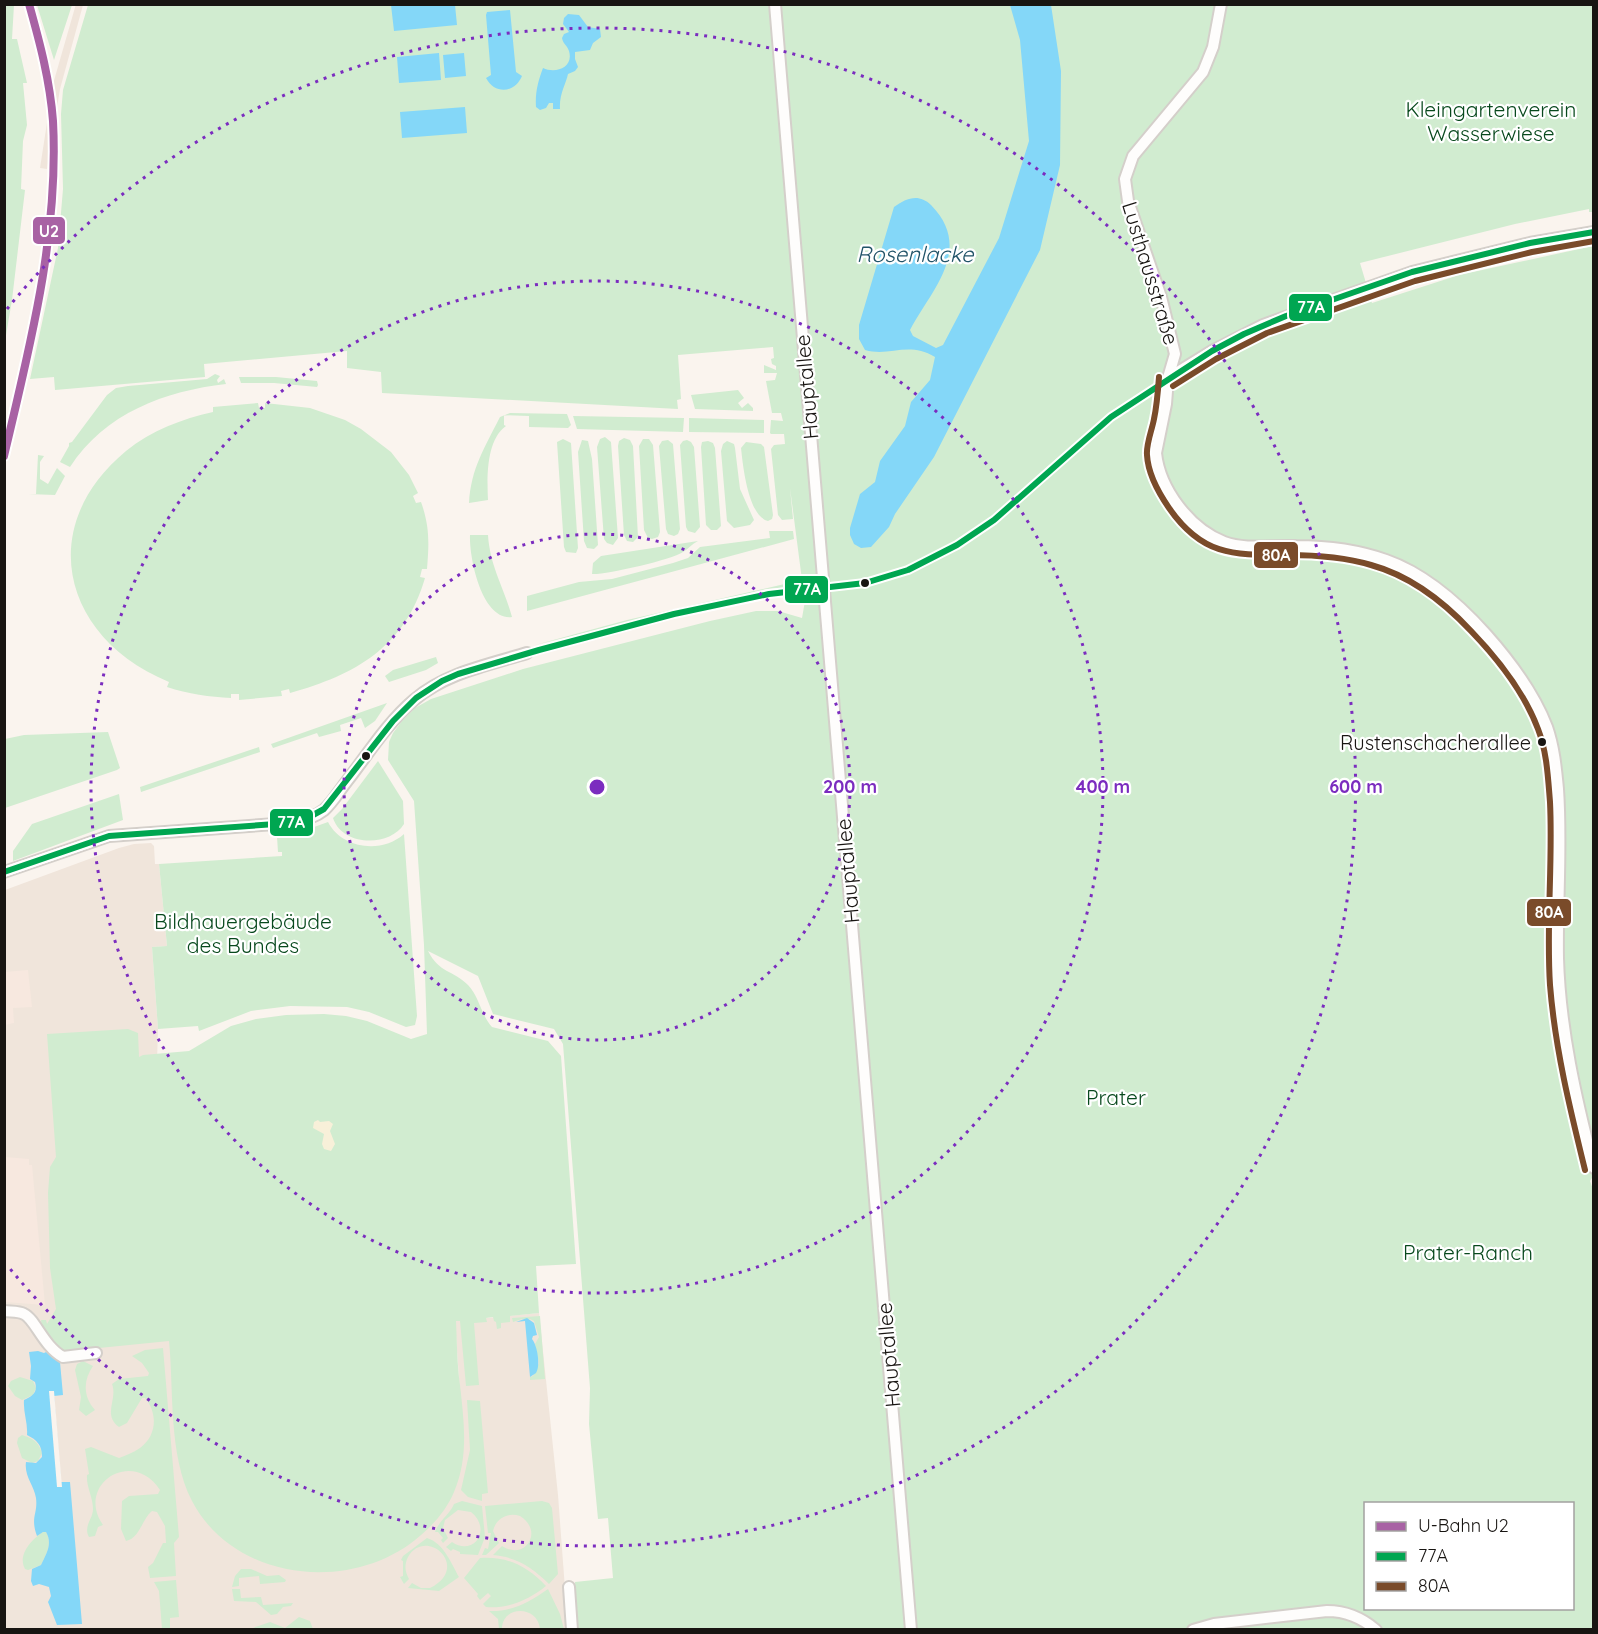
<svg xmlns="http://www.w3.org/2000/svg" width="1598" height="1634" viewBox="0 0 1598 1634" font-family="Quicksand,sans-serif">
  <rect width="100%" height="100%" fill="#faf4ee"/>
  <!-- built -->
  <path fill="#f0e5db" d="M76 4 83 5 60 89 47 169 40 168 53 84Z
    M151 843 154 846 155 864H159L167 946 152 947 158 1029 154 1158 460 1393 455 1321 539 1313 558 1495 568 1629 5 1630V890L119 848 134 844Z"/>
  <!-- education -->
  <path fill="#f7e8df" d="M28 970 32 1007 13 1008 14 1023 5 1025V972Z
    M5 1157 29 1159V1165H32L45 1305 5 1302Z"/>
  <!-- green -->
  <path fill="#d1ecd0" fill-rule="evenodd" d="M14 5 12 39H17L27 83H23L27 125 23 141 21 189 25 190 12 300 5 341 4 5Z
    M37 5H72L54 60Z
    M88 5H1593V212H1589V209L1515 224 1360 263 1372 303 1459 275 1593 246 1594 1175 1590 1181 1594 1192 1593 1629H576L575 1582 613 1578 608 1518 598 1519 589 1424 590 1388 563 1044 554 1029 493 1014 478 976 428 951C440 974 452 969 468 985 479 996 481 1015 492 1027L548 1041 561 1056 576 1264 536 1266 539 1313 510 1316V1322L501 1323V1328L497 1329 496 1322 494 1321 493 1317 486 1318 487 1322 474 1323 479 1385 466 1386 460 1321H456C457 1342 457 1364 460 1385 464 1422 469 1457 454 1492 447 1509 434 1524 421 1535 355 1594 235 1583 192 1501 168 1454 174 1390 169 1341L59 1352 42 1328 41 1320H46L47 1324 56 1309 50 1268 48 1193 50 1167 56 1157 47 1034 128 1029 138 1033 139 1057 143 1055 189 1051 231 1026 256 1019 286 1015 324 1014 346 1016 367 1021 411 1039 427 1034 424 945 414 801 388 760 389 742 393 733 402 721 415 708 431 699 523 669 710 621 756 611H778L802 618 805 601 803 586 766 589 535 645 627 620 802 580 790 488 793 519 782 520 778 515 771 449 774 445 785 444 784 434H771L770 433 771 420 783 421 781 413H772L766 381 775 380 777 373H764V365L776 370V366L772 364 771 359 774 358 773 347 678 355 681 399 677 400 678 409 382 393 381 372 347 368V351L204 364 205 377 55 390 54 377 30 379 58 248 63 189 61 114 63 90ZM1366 1504H1572V1608H1366Z
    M215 374 220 376 217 380 218 383 224 379 226 384C165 391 105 413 70 467L60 462 69 446V443L72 442 107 395 116 388 128 386 207 379Z
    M239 377H276L317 381 318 385 317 387 274 383H241Z
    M738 390 744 398 738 403 742 408 748 403 753 408V411L695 409 691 395Z
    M258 403 259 408H265V403L310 408 345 420 361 429 391 452 409 475 418 493 413 496 416 503 421 502C430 527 429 544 427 569H422L420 577 425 578C405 647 355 675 290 693L289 689 281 691 282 696 239 700V694H231V698C210 697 188 694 167 687L169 682C63 639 34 527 126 451 152 430 182 419 213 412V407Z
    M510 413 567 414 571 425 568 428 529 427V416L504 415V425L506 426C486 440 487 478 488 500L469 503C471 468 485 447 500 417Z
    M573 416 684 418 683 432 577 429Z
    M689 418 764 420V433L689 432Z
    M605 437 611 442 618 538 613 545 607 543 604 539 597 447 600 439Z
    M624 438 630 440 633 446 638 537 633 542 627 541 624 535 618 446 619 441Z
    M563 439 571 443 578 548 576 553 566 552 564 547 557 442Z
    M643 439H649L653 445 660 532 658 537 652 539 648 538 644 530 639 446Z
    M582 440 588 441 592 459 598 545 594 549 587 548 584 541 578 452Z
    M668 440 673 444 680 529 678 534 674 536 668 534 666 529 659 446 662 441Z
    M687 440 691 442 694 447 700 527 695 533 688 531 686 527 680 445 683 441Z
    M708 441 713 443 715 448 721 526 717 530H711L706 525 701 447 702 442Z
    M727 441 734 444 735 448 740 489 754 520 750 525 734 528 727 521 721 451 723 444Z
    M746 442 761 444 764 447 773 515 772 519 768 521C748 516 743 466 741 448Z
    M38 455 44 456 40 462V479L48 484 57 468 65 476 55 495 28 494H36Z
    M769 531H793L794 539 527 611V596L579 582 612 579 673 563 688 558 700 547 770 538Z
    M470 535H488C490 567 504 587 512 617 482 621 469 558 470 535Z
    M698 541C692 544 688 549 683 552 671 560 605 575 592 574L593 563 601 556Z
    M436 657 438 663 426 670 389 682 385 676 393 670Z
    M387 703 375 721 365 728 361 718 340 725 341 731 319 737 317 733 273 748 271 744Z
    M108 732 120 768 117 770 5 808V739L24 735Z
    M259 747 260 752 141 792 140 787Z
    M378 761 403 801 404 824C389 848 342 846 333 818L342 809Z
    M119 794 123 820 13 861V851L32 824Z
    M328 822C342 849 382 854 404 834L417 1016 415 1025 406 1027 369 1012 347 1007 290 1006 251 1011 199 1031 198 1026 158 1029 152 947 167 946 159 864 282 856V852H278L277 837 278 835 303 831Z
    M540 1316 545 1379 530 1380V1377L533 1376 539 1363 535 1344 539 1337 534 1321 530 1319H522L513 1322 512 1318Z
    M163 1348 179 1537 174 1543 176 1576 150 1578 148 1567 153 1563 163 1543H166L165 1526 157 1512 152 1511C142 1519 140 1538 126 1541L121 1529 122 1501 129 1496 158 1494 160 1490C132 1447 75 1485 103 1525L98 1527 95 1536 89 1537C83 1526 93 1519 93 1509 93 1497 86 1487 87 1475L89 1474 85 1449 91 1447 119 1458C126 1455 133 1453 140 1448 157 1436 158 1413 145 1398H142L127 1423 119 1427C102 1414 118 1400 112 1384L119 1379 148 1376 149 1373 142 1363 132 1356 145 1350Z
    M83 1361 93 1366C83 1380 83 1397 95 1410L86 1416 79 1410 81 1397 75 1370 77 1364Z
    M20 1377 33 1381 36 1388 33 1395 22 1400 15 1396 8 1386 11 1381Z
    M467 1400 480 1401 488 1493 482 1494V1501L468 1497 461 1490 470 1450Z
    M22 1435C32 1438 39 1442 42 1453L38 1461 32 1463 22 1458 17 1443 18 1438Z
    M462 1501 482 1506 485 1537 478 1555 460 1554V1552L453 1549 451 1551 446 1547 452 1542C473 1557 493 1530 471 1512L458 1510 445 1520 443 1528 448 1538 443 1543 441 1540 443 1538 438 1532H435C438 1522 450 1514 454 1504Z
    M542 1501 549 1503 552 1508 558 1574 549 1584C533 1568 517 1557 493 1555L502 1546C524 1561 545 1532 520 1516 508 1512 496 1518 493 1531L499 1543 486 1555H482L485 1548 488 1549 491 1533H488L485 1506Z
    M43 1532H46C53 1544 46 1554 41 1565L28 1570 25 1569C17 1555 32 1539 43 1532Z
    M427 1538C444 1543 452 1565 459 1577L439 1591 408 1588 412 1583 421 1588H430C472 1567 426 1526 408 1557 404 1565 405 1572 409 1579L404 1584 400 1577 403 1576V1561L401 1560 403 1556Z
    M480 1558C508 1556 528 1567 546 1586 530 1599 509 1609 486 1607L483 1604 491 1596 488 1593 480 1600 477 1596 478 1594 464 1578Z
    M241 1569H251L267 1576 279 1575 286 1580 285 1582 260 1584 259 1576 239 1578V1586L232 1587 235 1576Z
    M176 1580 179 1617 170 1618V1629H162L159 1591 154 1582Z
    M232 1589H240L241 1598 261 1597 263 1605 293 1603 291 1606 283 1607 277 1614 271 1615 256 1602 234 1601Z
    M548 1589 560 1614 564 1629H540C538 1605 502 1605 502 1629H499L498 1619 489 1611C512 1612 530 1602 548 1589Z
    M299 1617 310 1621 313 1629H250L270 1622 285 1628Z"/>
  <!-- sand -->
  <path fill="#f8f0d9" d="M318 1120 320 1122 329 1121 333 1124 330 1131 335 1144 331 1151 324 1149 322 1144 324 1134 313 1128 314 1122Z"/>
  <!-- water -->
  <path fill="#84d7f8" d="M391 5H455L457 25 394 31Z
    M1010 5H1051L1061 71 1060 165 1040 250 934 457 895 514 889 527 871 547 861 548 854 544 850 535V528L860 494 875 482 880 461 905 426 911 402 930 380 935 357C908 341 890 357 865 350L859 339V325L894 207C906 198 919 193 931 205 974 249 932 289 910 330L913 336 936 348 943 345 999 238 1029 141 1020 40Z
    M510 10 516 72 522 76C515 93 495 95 486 78L491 75 486 15 487 12Z
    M568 14 579 15 588 27 600 29 601 37 593 43 590 50 575 52V59L578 67 575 71 568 74C566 84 559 94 560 109H553V103H549L546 108 540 110 536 107C535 93 538 81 543 68 555 74 574 68 569 51 567 45 563 44 562 38L564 34 569 32 563 24 564 18Z
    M439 53 441 80 399 83 397 57Z
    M464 53 466 76 445 78 443 55Z
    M465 107 467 133 402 138 400 112Z
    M527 1318 534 1323 537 1335 533 1336 532 1339C537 1345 541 1365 536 1373L530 1377 525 1321 516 1322Z
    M38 1351 44 1353 46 1352 60 1362 63 1395 54 1396 61 1482H70L82 1624 57 1625 48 1602 51 1596 49 1587 39 1584 33 1586 31 1581 32 1569 41 1565C46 1554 53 1544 46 1532H43L37 1536C30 1517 38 1514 36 1498 34 1485 24 1476 26 1462L36 1463 42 1457C42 1445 37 1440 27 1435 28 1423 23 1412 24 1400 33 1396 38 1392 35 1382L30 1379 31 1366 29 1352Z"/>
  <!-- pier -->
  <path fill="#faf4ee" d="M49 1391H54L62 1487H57Z"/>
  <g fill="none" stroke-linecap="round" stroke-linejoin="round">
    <!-- street casing -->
    <g stroke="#d4cfca" stroke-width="14">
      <path id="street" d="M775 4 911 1630
        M1221 4 1213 47 1203 72 1133 156 1125 179 1128 201 1161 297 1175 354 1168 378 1166 404 1156 453C1160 489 1189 528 1224 542 1245 550 1273 545 1296 546 1326 546 1358 550 1386 560 1426 574 1459 604 1486 634 1510 661 1534 693 1547 727 1554 747 1556 768 1558 789 1562 845 1557 901 1558 958 1560 1029 1576 1099 1594 1168
        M1168 378 1212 351 1263 325 1412 272 1530 243 1594 232
        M4 872 109 836 290 823C302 821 314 818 324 810 333 802 339 791 347 781 368 754 387 723 414 700 445 673 488 665 527 653
        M4 1311C11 1312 18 1311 24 1314 35 1319 44 1347 63 1357L96 1353
        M569 1587 572 1630
        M1193 1630 1214 1624 1327 1611C1346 1611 1361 1617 1376 1630"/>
    </g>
    <!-- street -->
    <use href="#street" stroke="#fefdfc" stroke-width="10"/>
    <!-- tram -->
    <path stroke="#bebdbc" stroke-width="1.5" d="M4 873C43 867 76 844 114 837L289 825C308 823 322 815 335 801L403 712 430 691 450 680 555 647 669 618 756 597 850 587 879 582 903 574 938 558 993 523 1106 423 1186 368 1245 335 1316 307 1429 269 1530 244 1594 233"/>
    <!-- bus-1 casing -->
    <g stroke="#fff" stroke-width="10">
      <path id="bus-1" d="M4 872 109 836 290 823 304 820 324 809 393 721 416 698 442 681 458 674 539 650 674 614 769 594 865 583 908 570 957 545 994 520 1111 417 1212 351 1244 334 1286 316 1412 272 1530 243 1594 232"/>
    </g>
    <!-- bus-2 casing -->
    <g stroke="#fff" stroke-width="10">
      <path id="bus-2" d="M1159 377C1158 391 1157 405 1154 419 1152 430 1146 444 1147 455 1148 474 1158 492 1169 508 1203 557 1235 555 1288 555 1316 555 1344 557 1371 565 1411 576 1443 601 1471 631 1498 659 1524 692 1538 729 1547 752 1548 778 1550 802 1553 863 1546 924 1550 985 1555 1048 1570 1109 1585 1170
        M1173 386 1216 359 1267 333 1415 281 1532 252 1594 241"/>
    </g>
    <!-- bus-1 -->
    <use href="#bus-1" stroke="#00a651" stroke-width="6"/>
    <!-- bus-2 -->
    <use href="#bus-2" stroke="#7a4b2a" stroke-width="6"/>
    <!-- metro-1 casing -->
    <g stroke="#fff" stroke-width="12">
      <path id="metro-1" d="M4 456C30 346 59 235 53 121 50 81 40 43 29 4"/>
    </g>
    <!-- metro-1 -->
    <use href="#metro-1" stroke="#a862a4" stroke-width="8"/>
  </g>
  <!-- distance rings -->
  <g fill="none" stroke="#7b2cbf" stroke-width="3" stroke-dasharray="3 6">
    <circle cx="597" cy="787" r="253"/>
    <circle cx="597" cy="787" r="506"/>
    <path d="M7 309A759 759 0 1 1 7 1265"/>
  </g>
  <!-- markers -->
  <g fill="#181512" stroke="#fff" stroke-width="2">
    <circle cx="865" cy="583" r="5"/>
    <circle cx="1542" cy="742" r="5"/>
    <circle cx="366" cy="756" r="5"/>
  </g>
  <g text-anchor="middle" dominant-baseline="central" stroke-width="4.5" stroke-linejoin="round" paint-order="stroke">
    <!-- bus labels -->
    <g font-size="20" fill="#181512" stroke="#fff" text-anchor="end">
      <text x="1531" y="742">Rustenschacherallee</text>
    </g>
    <!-- park labels -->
    <g font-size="21" fill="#08491d" stroke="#fff">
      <text x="1491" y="109">Kleingartenverein<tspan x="1491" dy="24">Wasserwiese</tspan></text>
      <text x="243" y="921">Bildhauergebäude<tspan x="243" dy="24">des Bundes</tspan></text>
      <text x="1116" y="1097">Prater</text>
      <text x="1468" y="1252">Prater-Ranch</text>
    </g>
    <!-- street labels -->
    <g font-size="21" fill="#181512" stroke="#fff">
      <text transform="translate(1151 273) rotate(73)">Lusthausstraße</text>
      <text transform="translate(806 387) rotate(-95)">Hauptallee</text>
      <text transform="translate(847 871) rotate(-95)">Hauptallee</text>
      <text transform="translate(888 1355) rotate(-95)">Hauptallee</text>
    </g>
    <!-- water labels -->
    <g font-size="22" font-style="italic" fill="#215368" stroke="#fff">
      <text x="915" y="254">Rosenlacke</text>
    </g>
  </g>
  <circle cx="597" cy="787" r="9" fill="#7b2cbf" stroke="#fff" stroke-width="3"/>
  <g font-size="18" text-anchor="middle" font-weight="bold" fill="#7b2cbf" stroke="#fff" stroke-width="4.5" stroke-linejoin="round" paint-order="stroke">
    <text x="850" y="793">200 m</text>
    <text x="1103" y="793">400 m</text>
    <text x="1356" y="793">600 m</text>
  </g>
  <g stroke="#fff" stroke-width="2">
    <rect x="32" y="216" width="34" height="29" rx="6" fill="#a862a4"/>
    <rect x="1288" y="293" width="45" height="29" rx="6" fill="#00a651"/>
    <rect x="1253" y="541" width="46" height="28" rx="6" fill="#7a4b2a"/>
    <rect x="784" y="575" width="45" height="29" rx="6" fill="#00a651"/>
    <rect x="269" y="808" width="45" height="29" rx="6" fill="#00a651"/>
    <rect x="1526" y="898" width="46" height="29" rx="6" fill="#7a4b2a"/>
  </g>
  <g font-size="16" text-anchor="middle" font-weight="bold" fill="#fff">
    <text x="49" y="237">U2</text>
    <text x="1311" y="313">77A</text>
    <text x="1276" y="561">80A</text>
    <text x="807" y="595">77A</text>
    <text x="291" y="828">77A</text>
    <text x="1549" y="918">80A</text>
  </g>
  <!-- border -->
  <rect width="1598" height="1634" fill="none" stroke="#181512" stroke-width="12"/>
  <!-- legend -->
  <rect x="1364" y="1502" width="210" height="108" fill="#ffffff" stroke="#a3a1a0" stroke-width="1.5"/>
  <rect x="1376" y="1522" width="30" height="9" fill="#a862a4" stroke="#a3a1a0" stroke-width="1.5"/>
  <text x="1418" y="1532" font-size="18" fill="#181512">U-Bahn U2</text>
  <rect x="1376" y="1552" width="30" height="9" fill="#00a651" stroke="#a3a1a0" stroke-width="1.5"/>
  <text x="1418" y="1562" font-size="18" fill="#181512">77A</text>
  <rect x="1376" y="1582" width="30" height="9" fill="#7a4b2a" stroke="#a3a1a0" stroke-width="1.5"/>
  <text x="1418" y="1592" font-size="18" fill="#181512">80A</text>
</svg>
